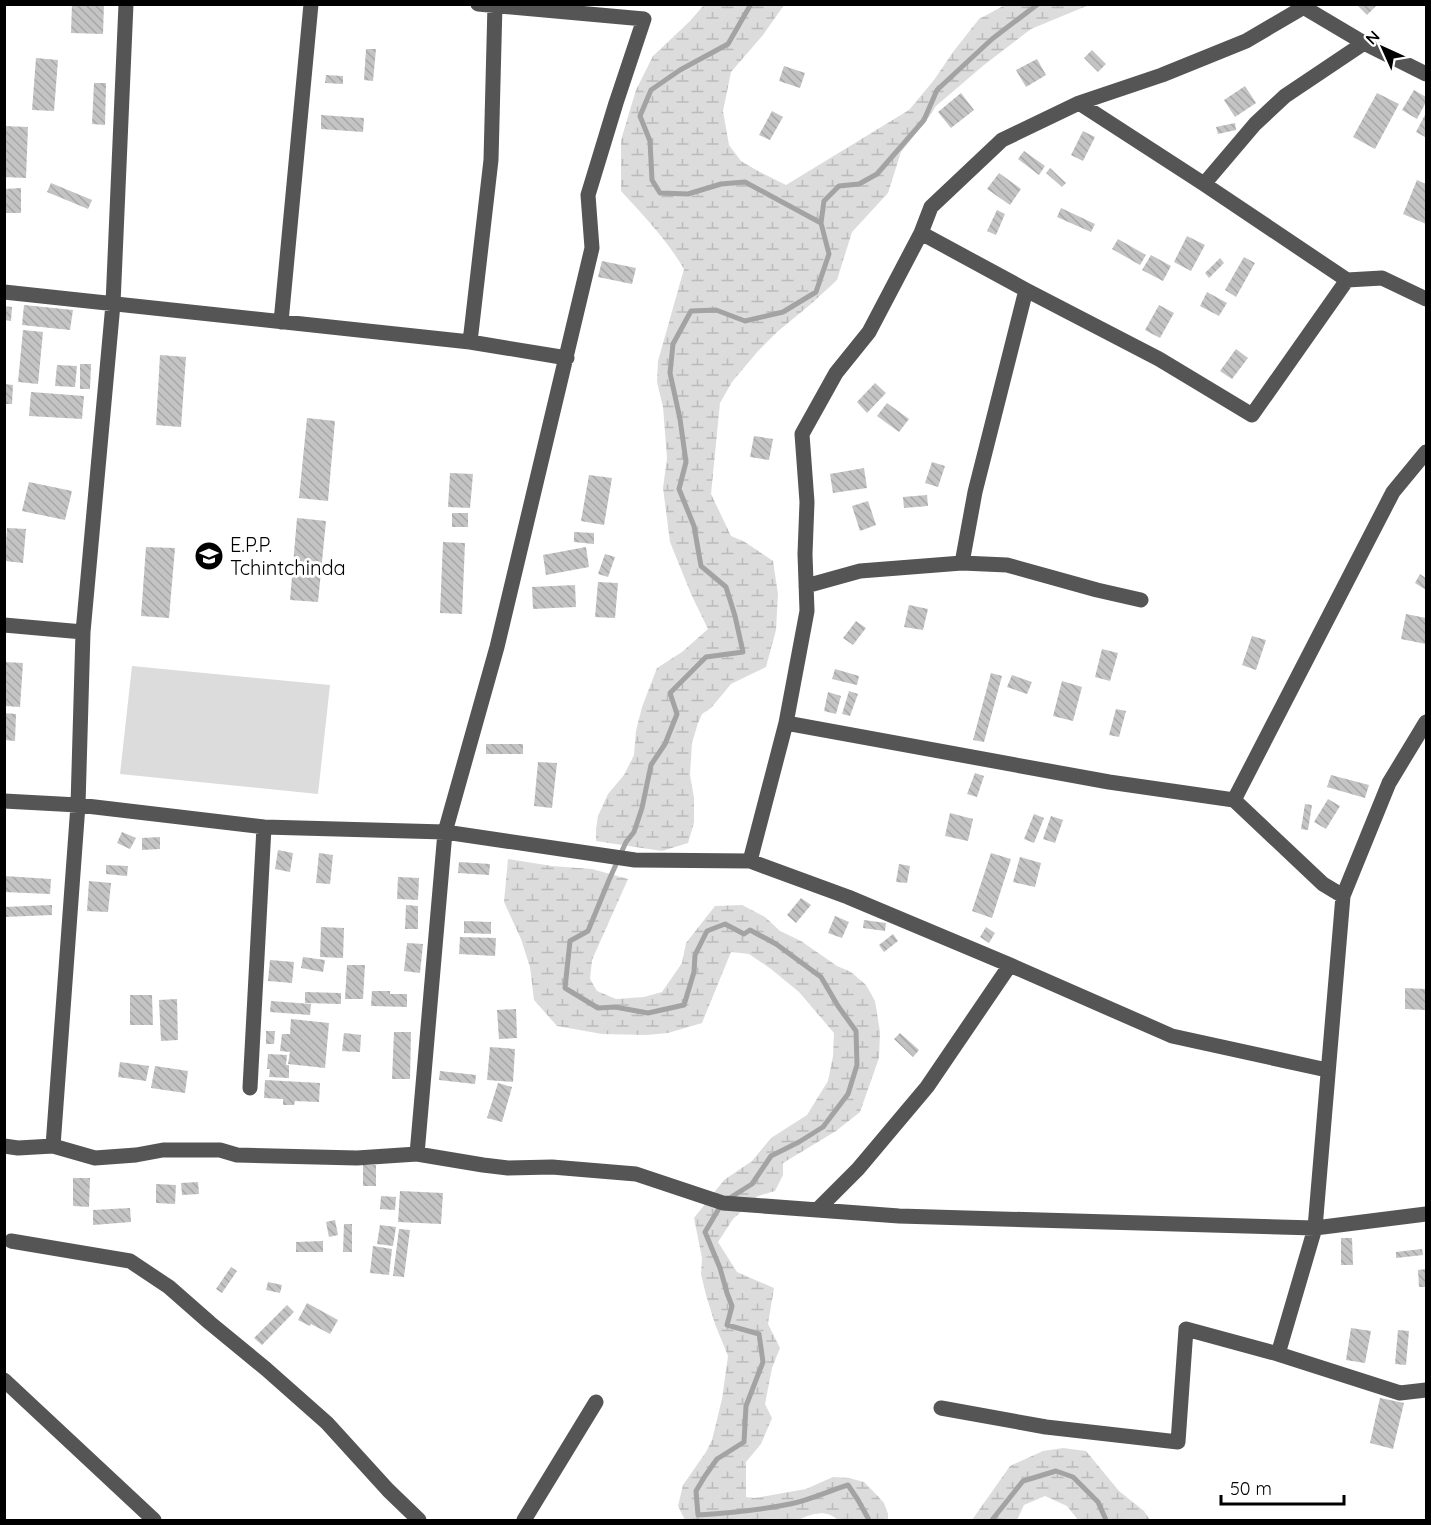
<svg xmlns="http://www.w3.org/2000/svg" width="1431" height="1525" viewBox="0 0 1431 1525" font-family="Quicksand,sans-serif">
  <defs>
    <pattern id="wetland-marsh" width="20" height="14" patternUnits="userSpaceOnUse" patternTransform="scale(1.5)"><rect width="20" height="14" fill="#dcdcdc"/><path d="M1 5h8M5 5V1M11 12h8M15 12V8" fill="none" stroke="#bbb"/></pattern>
    <pattern id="building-back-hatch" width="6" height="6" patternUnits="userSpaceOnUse" patternTransform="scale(1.5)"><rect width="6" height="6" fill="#c4c4c4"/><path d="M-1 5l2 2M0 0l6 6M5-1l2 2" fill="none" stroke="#a7a7a7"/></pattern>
  </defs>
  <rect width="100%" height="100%" fill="#fff"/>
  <!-- wetland -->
  <path fill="url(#wetland-marsh)" d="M704 5H784L763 35 731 72 723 111 729 145 741 161 758 171 786 185 909 110 934 80 953 52 979 19 1005 5H1089L1031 29 984 65 936 106 929 117 901 152 888 193 852 232 837 280 811 304 777 332 758 351 732 382 720 403 711 494 731 536 745 542 773 561 778 594 776 630 766 667 731 684 711 708 702 714 698 723 692 743 690 775 694 798V823L688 843 662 851 596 841V829L598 816 608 794 624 775 634 755 636 731 642 707 657 668 682 652 708 629 691 594 670 542 663 488 667 458 663 407 657 382 658 361 684 269C667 240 644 216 621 191V140L636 90 653 56 689 22Z
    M508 859 552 866 592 869 628 879 592 960 590 979 597 991 616 999 644 997 662 992 682 963 686 943 715 906 742 905 765 917 780 931 801 941 837 966 851 972 866 985 875 1001 880 1032 879 1058 860 1112 836 1131 783 1163V1175L775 1191 758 1196 733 1219 718 1242 737 1272 774 1288 768 1324 780 1348 772 1368 765 1404 772 1418 761 1444 746 1462V1497L755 1498 806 1489 833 1477 849 1478 864 1482 873 1491 884 1503 888 1514V1520H838C826 1509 812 1513 798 1520H685L678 1506 683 1485 706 1452 712 1440 722 1399 728 1356 715 1324 706 1295 701 1274 702 1258 694 1218 724 1180 752 1161 771 1138 807 1115 828 1081 833 1056 834 1033 799 992 771 969 749 954 731 952 702 1023 668 1033 646 1035 602 1034 557 1026 534 1000 530 967 521 939 504 902Z
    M1063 1448 1086 1451 1119 1491 1144 1511 1150 1520H1078L1067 1506 1045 1496 1024 1505 1017 1520H972L1010 1466 1043 1451Z"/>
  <!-- pitch -->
  <path fill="#dcdcdc" d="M132 666 330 685 318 794 120 774Z"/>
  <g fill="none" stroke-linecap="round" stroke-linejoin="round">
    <!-- stream -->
    <path stroke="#a3a3a3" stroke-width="5" d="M821 223 824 201 839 186 859 184 877 174 924 120 937 90 992 39 1038 4
      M728 1199 752 1184 771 1156 799 1142 823 1127 848 1094 857 1065 856 1031 838 1006 821 977 776 944 750 930 744 934 725 924 707 931 695 955 694 972 684 1005 648 1013 615 1007 598 1008 565 988 570 941 588 931 609 880 626 842 634 832 642 808 651 765 665 744 677 714 670 693 706 657 743 652 735 616 726 587 701 566 694 526 679 489 686 462 680 419 670 373 673 344 691 311 716 310 745 321 783 312 816 292 829 254 821 223 745 182 721 184 688 194 660 193 652 180 650 141 640 116 651 90 680 70 728 44 751 4
      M721 1205 705 1232 720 1268 727 1293 732 1306 727 1325 759 1334 763 1362 746 1406 744 1442 717 1459 705 1476 696 1491 698 1515C729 1513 760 1510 790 1504 811 1500 828 1491 848 1485L858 1500 869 1520
      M992 1520 1023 1481 1056 1471 1073 1477 1098 1502 1106 1520"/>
  </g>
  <!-- building -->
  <path fill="url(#building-back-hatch)" d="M72 4H104L103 34 71 33Z
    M1356 4H1378L1367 15Z
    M366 49H376L373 81 364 80Z
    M1092 50 1106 64 1098 72 1084 58Z
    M36 58 58 60 54 111 32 110Z
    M1037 59 1046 75 1026 87 1016 70Z
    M784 66 805 73 800 88 779 81Z
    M326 75 343 76V84L325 83Z
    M94 83H106L105 125 92 124Z
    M1245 86 1256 103 1235 117 1224 100Z
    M1414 90 1426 97V102L1417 119 1402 110Z
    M961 93 974 110 951 128 938 112Z
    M1377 93 1399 104 1375 149 1353 137Z
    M772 111 783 117 770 140 759 135Z
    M1426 113V134L1425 137 1416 132Z
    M321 115 364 118 363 132 321 129Z
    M1235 123 1236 130 1218 134 1216 127Z
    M4 126 28 127 26 178 4 177Z
    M1083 131 1095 137 1083 161 1071 155Z
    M1024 151 1045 166 1039 175 1018 159Z
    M1050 168 1066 183 1062 187 1046 173Z
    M999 173 1021 189 1010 205 987 189Z
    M1417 180 1426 184V224L1403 214Z
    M51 183 92 200 88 209 47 192Z
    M21 188V213H4V189Z
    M1061 208 1095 224 1091 232 1057 217Z
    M997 210 1005 214 996 235 987 231Z
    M1187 236 1205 245 1191 271 1174 262Z
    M1118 239 1146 255 1140 265 1112 249Z
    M1151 255 1171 266 1163 281 1142 270Z
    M1244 257 1255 263 1236 297 1225 290Z
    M1220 258 1224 263 1209 278 1205 273Z
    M602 261 636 268 632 284 598 277Z
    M1207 292 1227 303 1219 316 1200 306Z
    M24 305 73 310 70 330 22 325Z
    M1159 305 1174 313 1160 338 1145 330Z
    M4 306 12 307 11 321 4 320Z
    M23 330 43 332 38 384 18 382Z
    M1236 349 1248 358 1232 379 1220 371Z
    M160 355 186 357 181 427 156 425Z
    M80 364H91L90 389H80Z
    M57 365 77 366 75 387 55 386Z
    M875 383 886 393 867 413 857 402Z
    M4 384 13 385 12 404H4Z
    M31 392 84 396 82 419 29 416Z
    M887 403 909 419 899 432 877 416Z
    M307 418 335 421 328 501 299 498Z
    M754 436 773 439 769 460 750 457Z
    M932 462 945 466 938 487 925 483Z
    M864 468 867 488 833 493 830 474Z
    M450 473 473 474 470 508 448 507Z
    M589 475 612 478 604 525 581 521Z
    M29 482 72 491 65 520 22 511Z
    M927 495 928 506 904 508 903 497Z
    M868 501 876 525 860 531 852 506Z
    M452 513H468V527H452Z
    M297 518 326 521 318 602 290 600Z
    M7 528 26 529 23 563 5 561Z
    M574 532 594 533V544L574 542Z
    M443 542 465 543 462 614 440 613Z
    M146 547 175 548 169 618 141 616Z
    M586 547 589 567 546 575 543 555Z
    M605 554 615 557 608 577 598 574Z
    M1420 574 1426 578V590L1415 583Z
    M598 582 618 583 615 618 595 617Z
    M575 585 576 607 533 609 532 587Z
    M909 605 928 609 923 630 904 627Z
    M1406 614 1426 618V644L1401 639Z
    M856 621 866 628 853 645 843 638Z
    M1252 636 1266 640 1256 670 1242 665Z
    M1102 649 1118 653 1110 681 1095 677Z
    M5 662 23 663 20 707 5 706Z
    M835 669 859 676 857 685 832 679Z
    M991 673 1002 676 984 742 973 740Z
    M1012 675 1032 682 1027 694 1007 687Z
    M1062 681 1082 687 1073 721 1053 716Z
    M849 691 858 694 850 716 842 714Z
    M828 692 841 696 836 714 824 711Z
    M1116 709 1126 711 1119 737 1109 735Z
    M4 713 16 714 15 741 4 740Z
    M486 744H523V754H486Z
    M538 762 557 763 552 808 534 806Z
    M975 773 984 776 977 797 967 794Z
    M1331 775 1369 785 1365 798 1327 787Z
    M1328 799 1340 806 1326 829 1314 822Z
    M1305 804 1312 805 1308 830 1301 829Z
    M950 813 973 819 968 841 945 836Z
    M1034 814 1044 818 1034 843 1024 839Z
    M1051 816 1063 820 1055 843 1043 839Z
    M122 832 136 838 130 849 117 843Z
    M160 837V849L142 850V838Z
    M278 850 293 853 290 872 275 869Z
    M319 853 333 855 330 884 316 883Z
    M991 853 1011 859 992 918 972 911Z
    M1020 857 1041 863 1035 887 1013 882Z
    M459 862 490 864 489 875 458 873Z
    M899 864 910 866 907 883 896 882Z
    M106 865 128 866 127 876 106 874Z
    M4 876 51 879 50 894 4 892Z
    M398 877 419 878 418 900 397 899Z
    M89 881 111 883 108 912 87 911Z
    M801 898 811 905 796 923 787 915Z
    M52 905V915L4 917V907Z
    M406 905 418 906V929H405Z
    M835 916 849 922 842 938 828 933Z
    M864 920 886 923 885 931 863 928Z
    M464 921 491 922V934L464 933Z
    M321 927 344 928 343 958 320 957Z
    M986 927 995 933 989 943 980 937Z
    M893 934 898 941 884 952 879 945Z
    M460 937 496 938 495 956 459 954Z
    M407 943 423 944 420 973 404 971Z
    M303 957 325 960 323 972 301 968Z
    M270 960 294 962 292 983 268 981Z
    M347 965H365L363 999H345Z
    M1405 988 1426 989V1010L1405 1009Z
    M372 991H390V994H407V1007L371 1006Z
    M305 992 341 993V1004L305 1003Z
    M130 995H152L153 1025H130Z
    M177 999 178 1040 161 1041 159 1000Z
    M271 1001 311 1004 310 1015 270 1012Z
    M516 1009 517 1038 499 1039 497 1010Z
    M291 1019 329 1023 325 1068 288 1064 290 1052 280 1051 282 1034H290Z
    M266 1031H275L274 1044H266Z
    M394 1032H411L410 1079H392Z
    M344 1033 361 1035 360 1052 342 1051Z
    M900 1033 919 1050 913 1057 894 1039Z
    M490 1047 515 1049 513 1082 487 1080Z
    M268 1054 287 1055 286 1065H289V1078L269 1077 270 1069H267Z
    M120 1062 149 1066 146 1081 118 1077Z
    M155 1066 188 1071 185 1093 151 1088Z
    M440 1071 476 1075 475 1084 439 1080Z
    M265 1080 320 1083 319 1102 295 1101 294 1105H283V1099L264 1098Z
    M498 1083 512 1087 502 1122 487 1118Z
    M363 1165H376V1186H363Z
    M73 1178H90L89 1207 73 1206Z
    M198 1182 199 1194 182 1195 181 1183Z
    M156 1184 176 1185 175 1204 156 1203Z
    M400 1191 443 1193 441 1224 398 1222Z
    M381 1196 396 1197 395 1210 380 1209Z
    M130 1208 131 1222 93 1225V1210Z
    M335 1220 338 1235 329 1237 326 1222Z
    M344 1224H352V1252H343Z
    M380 1225 396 1227 393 1246 377 1244Z
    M399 1229 410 1230 404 1277 393 1276Z
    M1341 1238H1352L1353 1265H1341Z
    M323 1241V1252H296V1242Z
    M373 1246 392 1249 389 1275 370 1273Z
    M1422 1249 1423 1255 1396 1258V1252Z
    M231 1267 237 1271 222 1293 216 1289Z
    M1426 1269V1287H1419L1418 1270Z
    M268 1282 282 1285 280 1293 266 1290Z
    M307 1303 338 1320 330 1334 311 1324 310 1326 298 1320Z
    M287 1305 294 1312 262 1345 254 1338Z
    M1351 1328 1371 1331 1365 1363 1346 1360Z
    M1398 1330 1409 1331 1406 1365 1395 1364Z
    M1380 1398 1404 1403 1393 1449 1370 1443Z"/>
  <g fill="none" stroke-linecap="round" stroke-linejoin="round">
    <!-- minor -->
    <path stroke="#555" stroke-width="15" d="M1305 8 1364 43 1426 74
      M1079 103 1204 184 1347 280 1382 278 1426 299
      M1204 184 1255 124 1285 96 1364 43
      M921 233 1026 290 1159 359 1252 415 1347 280
      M4 292 470 342 567 358
      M281 322 311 4
      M470 342 491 160 495 4
      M962 563 975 492 1026 290
      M806 586 860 571 962 563 1007 565 1097 590 1141 600
      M4 625 83 632
      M1426 722 1389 783 1343 896 1315 1228 1426 1214
      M786 723 1109 782 1234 800 1323 884 1343 896
      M1234 800 1393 492 1426 452
      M4 801 78 805 264 827 445 832 635 860 750 861 848 897 1010 965 1172 1036 1327 1070
      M750 861 786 723 807 611 805 554 807 502 802 434 836 373 869 332 921 233 931 207 1002 140 1079 103 1162 75 1246 41 1309 4
      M250 1088 264 827
      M4 1146 18 1148 53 1146 95 1158 136 1155 163 1150H220L237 1155 357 1158 417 1154 483 1165 508 1168 552 1167 636 1174 723 1203 899 1216 1315 1228 1278 1354 1400 1393 1426 1390
      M53 1146 78 805 83 632 113 304 126 4
      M417 1154 445 832 497 647 592 248 588 195 616 103 644 19 478 4
      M817 1210 858 1169 927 1087 1010 965
      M11 1241 130 1261 169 1287 210 1323 266 1369 327 1423 388 1490 419 1520
      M4 1380 154 1520
      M941 1408 1046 1427 1178 1442 1186 1329 1278 1354
      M524 1520 596 1402"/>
  </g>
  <!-- icons -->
  <defs>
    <g id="school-disc" transform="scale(1.5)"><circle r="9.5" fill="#000" stroke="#fff"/><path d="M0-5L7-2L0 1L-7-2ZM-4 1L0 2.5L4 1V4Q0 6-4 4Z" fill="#fff"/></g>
  </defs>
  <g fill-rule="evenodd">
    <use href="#school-disc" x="209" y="556"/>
  </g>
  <g text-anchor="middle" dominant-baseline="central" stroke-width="6" stroke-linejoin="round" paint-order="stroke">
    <!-- poi labels -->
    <g font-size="20" fill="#000" stroke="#fff" text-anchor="start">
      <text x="230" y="544">E.P.P.<tspan x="230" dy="23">Tchintchinda</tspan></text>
    </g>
  </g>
  <!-- border -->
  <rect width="1431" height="1525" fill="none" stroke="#000000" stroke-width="12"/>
  <!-- north arrow -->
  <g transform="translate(1383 48) rotate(315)" stroke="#ffffff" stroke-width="4.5" paint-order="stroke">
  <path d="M0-4.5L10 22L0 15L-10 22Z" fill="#000000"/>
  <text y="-9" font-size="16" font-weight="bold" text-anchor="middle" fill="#000000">N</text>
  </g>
  <!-- scale -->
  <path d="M1221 1495v9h123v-9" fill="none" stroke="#000000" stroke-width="3"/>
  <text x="1230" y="1495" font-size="18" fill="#000000" stroke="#ffffff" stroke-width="4.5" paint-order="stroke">50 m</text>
</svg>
